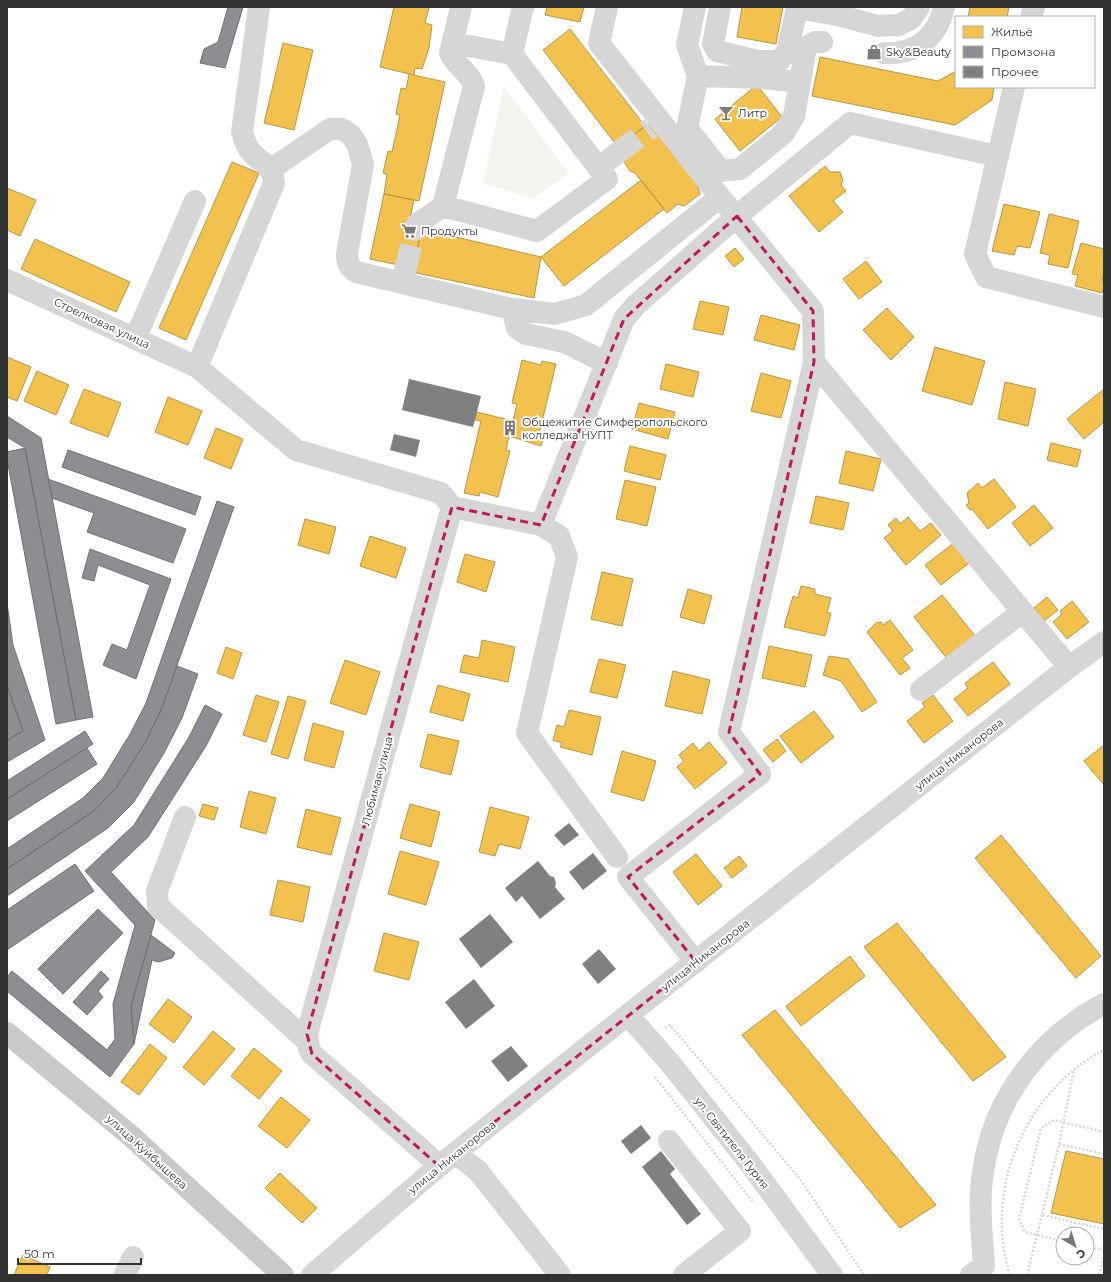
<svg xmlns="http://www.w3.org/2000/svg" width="1111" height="1282" viewBox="0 0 1111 1282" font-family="Montserrat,sans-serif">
  <rect width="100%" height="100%" fill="#fff"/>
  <!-- green -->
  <path fill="#f1f5ed" d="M504 86 569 174 532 198 483 183Z"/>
  <!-- homes -->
  <path fill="#f2c14e" stroke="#b89646" d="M394 7H429L425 23 432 25 429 48 422 69 415 68 414 75 380 67Z
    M547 7H584L580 22 545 15Z
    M742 7H783L776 44 737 37Z
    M970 7H1009L1007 17H968Z
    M570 29 645 126 618 147 543 50Z
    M283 43 313 50 294 130 264 123Z
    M820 57 938 81 956 71V87H994L992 100 955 125 812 96Z
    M409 74 445 82 419 201 384 194 387 174 383 173 388 151 392 152 400 115 396 114 401 88 406 89Z
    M757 85 782 117 740 151 715 119Z
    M648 124 655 133 659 134 670 147V151L697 183 700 194 684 206 678 204 667 213 635 173 630 171 624 162 622 154 617 148Z
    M232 162 259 173 186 340 159 328Z
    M825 166 830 172H840L843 181 841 185 846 191 833 201 843 212 819 232 789 196Z
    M641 180 664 209 564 286 541 257Z
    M7 188 36 200 20 236 7 230Z
    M384 194 414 200 408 228 421 231 413 268 370 259Z
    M1004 204 1040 212 1030 248 1017 246 1014 255 992 251Z
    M1049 214 1079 221 1068 268 1048 264 1050 255 1040 253Z
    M422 229 541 257 534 298 412 272Z
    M35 239 130 282 116 312 21 269Z
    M1081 243 1104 249V272L1102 281H1104V286L1102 293 1075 286 1078 275 1072 274Z
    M735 248 744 259 734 267 725 256Z
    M866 261 882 282 859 299 843 279Z
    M700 301 729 307 723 335 693 329Z
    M887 308 914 337 891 360 863 330Z
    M761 315 800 325 794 350 754 340Z
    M935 347 985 361 972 405 922 391Z
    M7 357 31 367 17 401 7 397Z
    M522 360 541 365 542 361 556 364 539 434 544 436 541 446 509 436 506 450 510 451 498 497 480 492 479 496 464 493 481 421 475 420 477 412 513 421 517 404 512 403Z
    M666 364 699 372 693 397 660 389Z
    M37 371 69 385 56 415 24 401Z
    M761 373 791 381 781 418 751 411Z
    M1005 382 1036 389 1028 426 998 419Z
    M84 389 121 403 108 437 70 423Z
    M1104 389V422L1084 439 1067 419Z
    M168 397 202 411 188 445 155 432Z
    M639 403 675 412 668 439 632 429Z
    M216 428 243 439 231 469 204 458Z
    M1051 443 1081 450 1077 467 1047 460Z
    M630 446 666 455 660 480 624 471Z
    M846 451 881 459 873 491 839 483Z
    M994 479 1016 507 988 529 972 509 970 510 966 505 969 503 967 493 978 483 982 488Z
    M625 480 656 487 647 526 616 519Z
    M816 496 849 503 843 530 810 523Z
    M1034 505 1053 528 1030 546 1012 523Z
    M908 517 920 531 931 523 941 535 906 565 884 538 893 531 888 525 896 518 900 524Z
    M305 519 336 527 329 554 298 545Z
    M370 536 406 548 396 578 360 566Z
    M954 543 969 563 941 585 925 565Z
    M465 554 495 562 486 592 457 582Z
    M602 572 633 579 622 626 591 619Z
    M801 586 815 589V594L831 598 827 613H831L825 636 784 627 793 596 798 598Z
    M688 589 712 596 704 624 680 617Z
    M942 595 976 637 948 660 914 617Z
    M1047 597 1058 610 1044 621 1034 608Z
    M1072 601 1089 622 1067 639 1053 622 1062 614 1060 611Z
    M890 620 913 650 902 658 910 668 900 675 867 632 876 623 881 622 883 625Z
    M482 640 515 647 508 682 460 672 464 655 479 658Z
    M769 646 812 655 805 687 762 678Z
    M226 647 242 653 233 679 217 673Z
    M829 656 848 659 877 702 862 712 841 681 823 675Z
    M599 659 626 665 617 698 590 692Z
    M345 660 380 672 366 715 330 703Z
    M993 662 1010 684 968 716 954 699 968 688 965 683Z
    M673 671 710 680 702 714 665 706Z
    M438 685 470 694 463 721 430 712Z
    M256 695 279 702 266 742 243 735Z
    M933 695 953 721 924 743 907 721 925 707 922 703Z
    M288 696 306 701 288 759 271 754Z
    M569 710 601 717 592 755 560 747 562 743 553 740 557 725 564 727Z
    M814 711 834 737 801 763 780 736Z
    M313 723 344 732 334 768 304 760Z
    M428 734 459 741 451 775 420 767Z
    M777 739 786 751 773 762 763 750Z
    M709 742 727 763 695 789 677 767 684 761 679 755 693 743 699 751Z
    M1104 745V785L1084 761Z
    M622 751 656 761 644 801 611 792Z
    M249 791 276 798 266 834 240 827Z
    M203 804 218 808 214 820 199 816Z
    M410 804 440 812 431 847 400 838Z
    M490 807 529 817 520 849 499 844 495 856 479 852Z
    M306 809 341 818 331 855 297 847Z
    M1001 835 1101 956 1076 978 975 858Z
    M400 851 439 862 426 905 388 894Z
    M696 854 722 886 698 905 673 872Z
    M739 856 747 866 732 878 724 868Z
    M278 880 310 887 303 922 270 915Z
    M897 923 1006 1057 973 1081 864 947Z
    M384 933 419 942 409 980 374 971Z
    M850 956 865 976 801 1026 786 1006Z
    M168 999 192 1017 174 1043 149 1024Z
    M775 1010 936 1205 900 1228 742 1035Z
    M213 1031 235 1049 204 1085 183 1067Z
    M150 1044 167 1058 139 1095 121 1082Z
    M254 1048 282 1071 259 1099 231 1076Z
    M281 1097 310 1120 287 1148 258 1126Z
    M1066 1151 1104 1159V1224L1051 1213Z
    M280 1173 317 1208 302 1223 265 1188Z
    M23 1255 50 1267 47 1275H14Z"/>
  <!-- industry -->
  <path fill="#8d8d92" stroke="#727275" d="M228 7H243L225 68 200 63 204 49 218 42Z
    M7 416 41 438 93 717 76 720 25 448 7 437Z
    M25 448 76 720 56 724 7 459V452Z
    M68 450 201 497 195 515 62 467Z
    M48 479 186 529 173 563 87 532 94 513 52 498Z
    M217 501 234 507 161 710 145 743 116 788 94 811 7 869V849L83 798 103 778 130 734 146 703Z
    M90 549 171 579 136 679 103 665 112 644 127 650 150 585 98 565 94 581 82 578Z
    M7 603 13 645 45 740 7 762V740L23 731 7 685Z
    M177 666 198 674 182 718 164 753 134 802 108 828 7 896V869L94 811 116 788 145 743 161 710Z
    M7 685 23 731 7 740Z
    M205 705 222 714 206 746 148 837 111 872 155 920 131 1006 134 1044 110 1077 7 991V977L12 971 107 1050 115 1039 113 1004 135 925 85 871 134 825 189 737Z
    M85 731 93 744 7 799V781Z
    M87 748 97 764 7 821V799Z
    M75 864 94 891 7 950V910Z
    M98 909 123 933 63 994 38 969Z
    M151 935 175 953 172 958 158 962 152 960 134 1044 131 1006Z
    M101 971 109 979 98 991 103 997 87 1015 73 1002Z"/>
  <!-- building -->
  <path fill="#808080" d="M409 379 481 396 473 427 402 410Z
    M394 434 420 440 416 457 390 450Z
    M569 823 579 835 564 846 554 835Z
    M593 853 607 871 583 890 569 872Z
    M538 861 550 876 554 877 556 883 555 887 565 899 540 919 522 896 516 902 505 888Z
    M490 914 513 942 481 968 459 939Z
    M599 949 616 969 598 984 582 964Z
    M474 979 495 1006 466 1029 445 1002Z
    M511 1046 528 1066 508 1082 491 1061Z
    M641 1125 651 1138 631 1154 621 1141Z
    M661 1151 675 1169 670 1174 701 1214 687 1225 642 1167Z"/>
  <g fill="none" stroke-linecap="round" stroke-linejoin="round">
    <!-- minor-tunnel -->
    <path stroke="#d6d6d6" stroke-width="22" stroke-dasharray="22 11" stroke-linecap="butt" d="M620 151 651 128
      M406 267 415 230"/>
    <!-- path -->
    <path stroke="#d6d6d6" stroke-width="2.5" stroke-dasharray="2 2" stroke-linecap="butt" d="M665 1028 670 1025 800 1179 864 1275
      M655 1077 753 1202
      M1059 1144 1074 1070
      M1104 1154 1059 1144 1042 1215 1104 1229
      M1063 1241 1025 1232 1019 1219 1041 1128 1054 1120 1104 1132
      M1087 1246 1104 1250
      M1010 1275C983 1190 1025 1091 1104 1050
      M1027 1275 1042 1215
      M1099 1275 1104 1257"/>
    <!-- minor -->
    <path stroke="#d6d6d6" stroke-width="22" d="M607 7 599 43 720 197
      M695 7 687 45 698 76 687 128 721 171 740 169 784 133 794 116 806 47 815 42H822
      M720 7 713 44 717 51 758 61H779L787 52 797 8 837 15 878 26 899 25 911 19 919 7
      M1031 17 1034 7
      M453 43 512 54 607 179 537 231 443 206 474 86C470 72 456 67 450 53L461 7
      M884 53C915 55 938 37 944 7
      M512 54 523 7
      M698 76 763 78 800 82
      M1014 87 975 254 986 277 1104 307
      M598 168 620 151
      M271 169 330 129H342L351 135 357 144 363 164 347 254C347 263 349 267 356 272L402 283
      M415 230 417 224 443 206
      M406 267 402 283 512 309 555 314 586 305 720 197 813 311 814 362 1069 667
      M7 280 197 367 296 450 441 493 452 507 541 525 559 536 567 557 527 733 617 857
      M512 309 517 328 526 334 564 342 607 363
      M135 339 195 201
      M197 367 274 183C272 163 263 165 251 152 246 146 244 139 242 132L259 7
      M541 525 624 319 636 305 737 216 850 123 997 156
      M921 690 1022 612
      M185 817 157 891 158 906 307 1041
      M696 962 628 877 760 774 729 732 814 362
      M628 1015 670 1063 748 1161 832 1275
      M669 1141 740 1231 684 1275
      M455 1153 478 1171 560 1275
      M439 1166 422 1150 312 1054 309 1048 307 1034 452 507
      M125 1275 133 1257
      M312 1275 439 1166 591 1044 1069 667 1104 642
      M971 1275 984 1266C982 1235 978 1203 983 1172 993 1100 1039 1038 1104 1004"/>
    <!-- major -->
    <path stroke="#c9c9c9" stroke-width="22" d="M7 1033 131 1136 283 1275"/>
  </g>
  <!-- marked area -->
  <path fill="none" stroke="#c2185b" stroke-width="3" stroke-dasharray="8 5" stroke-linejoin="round" d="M737 216 813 311 814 362 729 732 760 774 628 877 696 962 439 1166 312 1054 307 1034 452 507 541 525 624 319Z"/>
  <!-- icons -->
  <defs>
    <g id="shop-bare" transform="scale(1.2)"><path d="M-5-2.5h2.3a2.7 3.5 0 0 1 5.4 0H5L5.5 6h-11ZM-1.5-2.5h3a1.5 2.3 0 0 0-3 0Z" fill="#7a7a7a" stroke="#fff" stroke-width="2.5" paint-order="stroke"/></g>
    <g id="bar-bare" transform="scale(1.2)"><path d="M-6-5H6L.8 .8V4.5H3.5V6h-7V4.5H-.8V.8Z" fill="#7a7a7a" stroke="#fff" stroke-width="2.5" paint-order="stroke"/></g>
    <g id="supermarket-bare" transform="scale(1.2)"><path d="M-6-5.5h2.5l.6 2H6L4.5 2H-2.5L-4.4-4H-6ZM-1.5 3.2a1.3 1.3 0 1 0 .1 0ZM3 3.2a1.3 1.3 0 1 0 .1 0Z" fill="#7a7a7a" stroke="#fff" stroke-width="2.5" paint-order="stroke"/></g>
    <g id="building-bare" transform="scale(1.2)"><path d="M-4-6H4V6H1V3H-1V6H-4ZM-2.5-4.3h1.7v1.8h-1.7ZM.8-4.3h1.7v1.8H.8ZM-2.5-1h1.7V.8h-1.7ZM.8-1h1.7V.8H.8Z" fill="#7a7a7a" stroke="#fff" stroke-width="2.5" paint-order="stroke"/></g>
  </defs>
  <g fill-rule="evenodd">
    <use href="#shop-bare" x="874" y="52"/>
    <use href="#bar-bare" x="726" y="113"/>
    <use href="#supermarket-bare" x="409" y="231"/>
    <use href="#building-bare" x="510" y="428"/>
  </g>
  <g text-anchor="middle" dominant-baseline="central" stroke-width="4" stroke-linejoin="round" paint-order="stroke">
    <!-- poi labels -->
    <g font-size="11" fill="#323232" stroke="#fff" text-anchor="start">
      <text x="886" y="52">Sky&amp;Beauty</text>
      <text x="738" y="113">Литр</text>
      <text x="421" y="231">Продукты</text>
      <text x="522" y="422">Общежитие Симферопольского<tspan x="522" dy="13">колледжа НУПТ</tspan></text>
    </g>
    <!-- street labels -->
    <g font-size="11" fill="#323232" stroke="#fff">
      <text transform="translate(102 323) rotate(25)">Стрелковая улица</text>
      <text transform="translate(959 754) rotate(-38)">улица Никанорова</text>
      <text transform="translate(377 781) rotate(-75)">Любимая улица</text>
      <text transform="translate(705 955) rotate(-38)">улица Никанорова</text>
      <text transform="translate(732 1143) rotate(52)">ул. Святителя Гурия</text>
      <text transform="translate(147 1152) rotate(42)">улица Куйбышева</text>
      <text transform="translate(452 1157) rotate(-39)">улица Никанорова</text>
    </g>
  </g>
  <!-- border -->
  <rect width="1111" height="1282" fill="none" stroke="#323232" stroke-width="16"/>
  <!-- legend -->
  <rect x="955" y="16" width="140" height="72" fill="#ffffff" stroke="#adadad"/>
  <rect x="963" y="26" width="20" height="12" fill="#f2c14e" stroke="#adadad"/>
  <text x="991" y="36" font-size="12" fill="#323232">Жильё</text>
  <rect x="963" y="46" width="20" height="12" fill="#8d8d92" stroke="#adadad"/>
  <text x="991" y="56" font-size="12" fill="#323232">Промзона</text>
  <rect x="963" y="66" width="20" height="12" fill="#808080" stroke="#adadad"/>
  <text x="991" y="76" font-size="12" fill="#323232">Прочее</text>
  <!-- north arrow -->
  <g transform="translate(1075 1246) rotate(142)"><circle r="19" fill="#ffffff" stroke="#adadad"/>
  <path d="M0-3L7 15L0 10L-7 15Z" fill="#7a7a7a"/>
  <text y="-6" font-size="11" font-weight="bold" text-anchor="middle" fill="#323232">С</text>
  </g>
  <!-- scale -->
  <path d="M18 1258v6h123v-6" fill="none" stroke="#323232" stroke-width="2"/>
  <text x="24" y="1258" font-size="12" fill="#323232" stroke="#ffffff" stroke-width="3" paint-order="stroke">50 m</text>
</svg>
